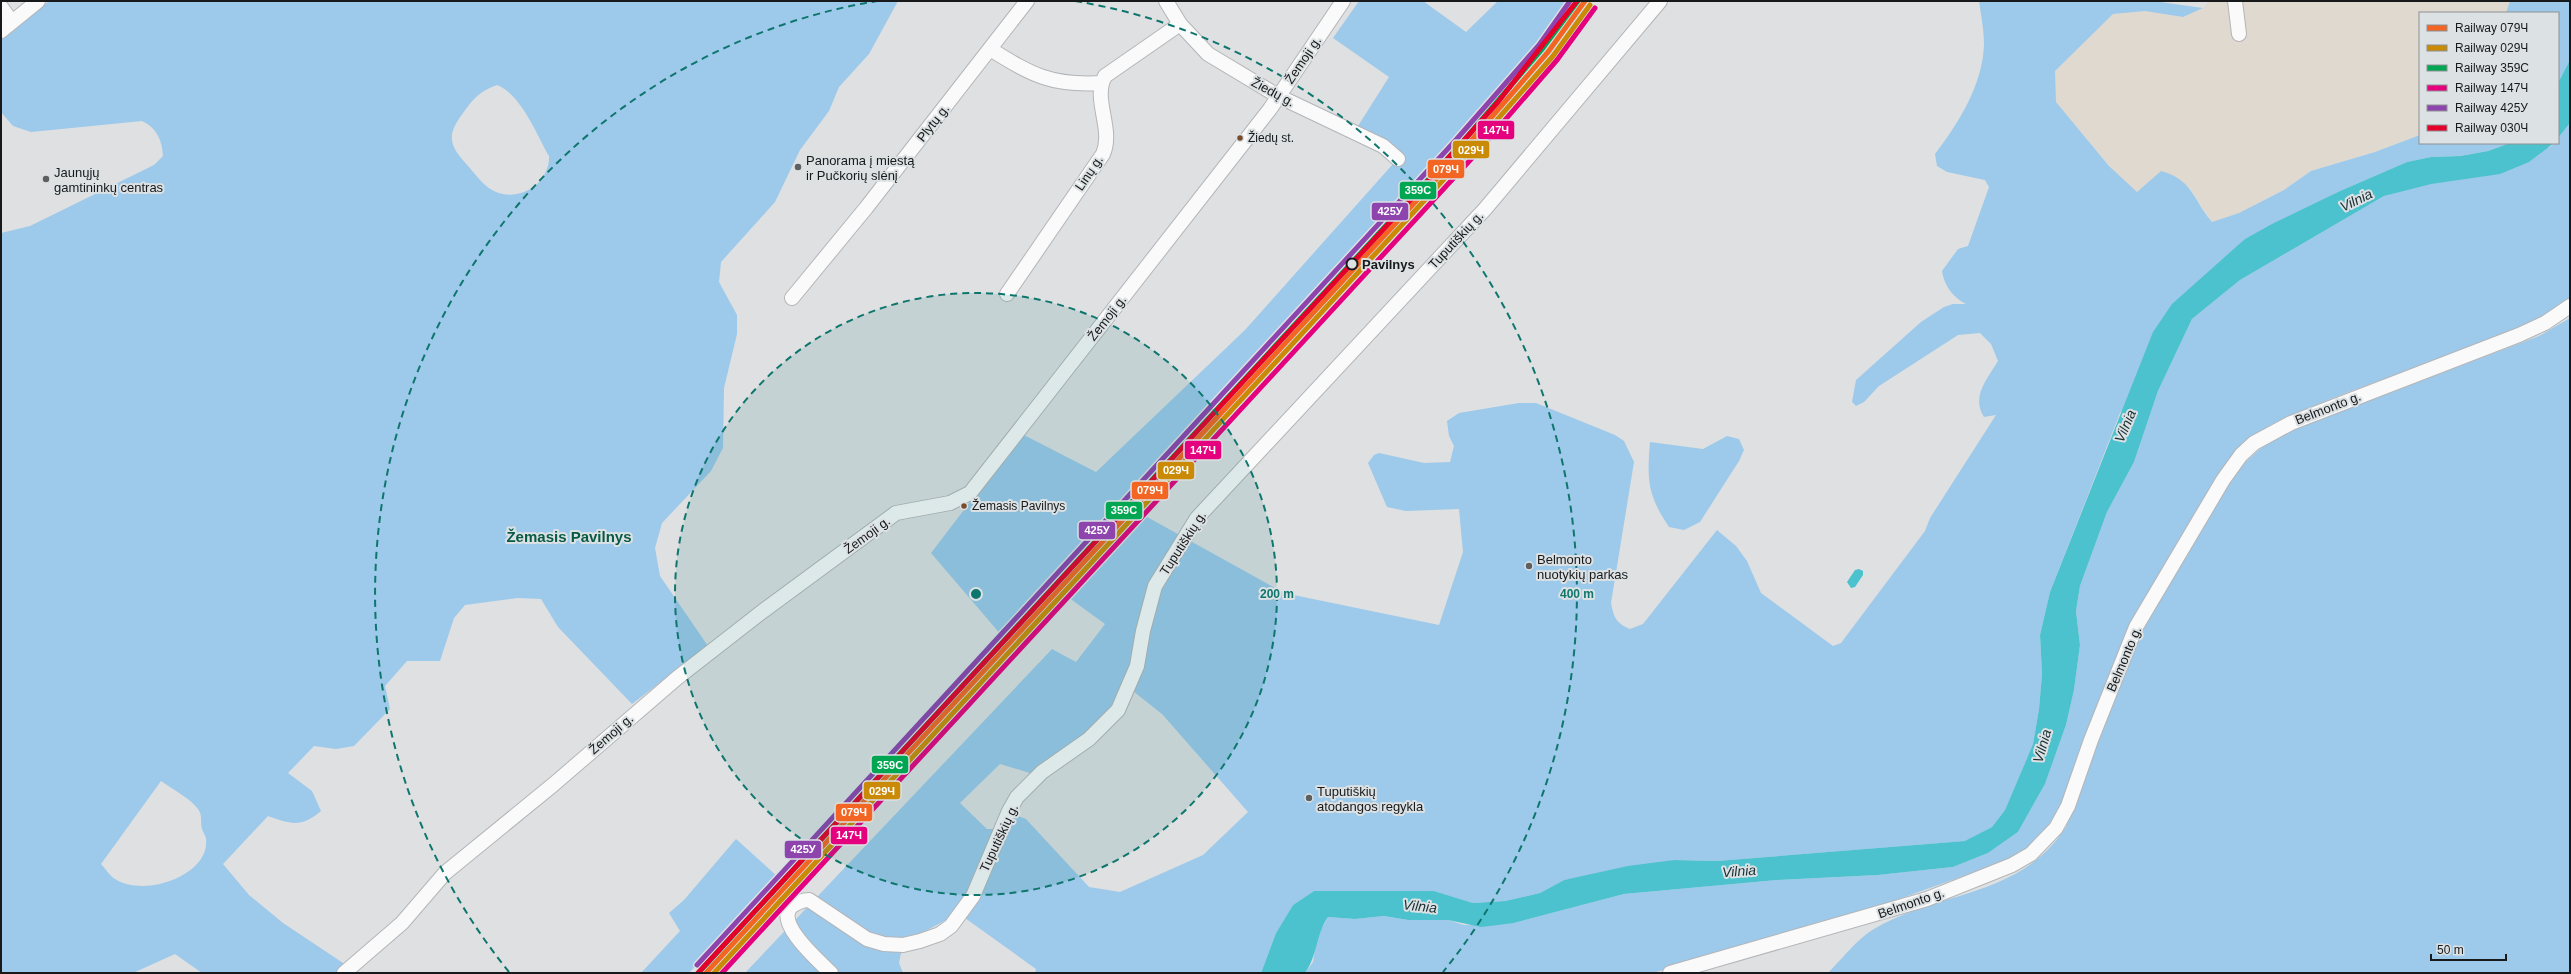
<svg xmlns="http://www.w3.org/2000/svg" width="2571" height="974" viewBox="0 0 2571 974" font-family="Arial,sans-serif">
  <rect width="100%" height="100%" fill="#dee0e2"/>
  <!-- industrial -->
  <path fill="#e0d9d0" d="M2209 1H2510L2506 13H2420V135L2375 152 2311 171 2284 190 2239 213 2212 222 2189 187 2161 171 2137 192 2118 176 2056 102 2054 85 2055 71 2113 14 2145 11 2183 17 2203 8Z"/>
  <!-- green -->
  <path fill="#9dc9ea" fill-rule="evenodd" d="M49 1H898L869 54 839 87 829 111 800 150 775 202 721 262 719 282 737 315V334L724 388 723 448 711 471 662 523 655 548 660 576 708 646 632 704 558 627 541 599 518 598 465 605 454 618 440 661H407L385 686 390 709 354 746 336 749 314 746 288 773 312 791 321 811C301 828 291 824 268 816L223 864 249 895 283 923 352 969 349 973H202L175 954 133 973H1V233L30 226 154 165 163 156C162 140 157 128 142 121L31 132 13 126 1 112V39ZM497 85C521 94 537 135 549 156 550 183 521 202 496 192 484 187 477 176 469 167 450 146 445 137 463 113 475 97 479 92 497 85ZM161 781C172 789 190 798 198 809 203 816 200 822 202 829 203 832 205 835 206 838 211 876 143 898 115 879 110 876 105 868 101 864Z
    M1359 1H1423L1466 32 1498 1H1570L1446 154 1002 636 931 553 1022 434 1096 472 1245 330 1401 155 1358 126 1389 77 1333 38Z
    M1979 1H2153L2203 8 2183 17 2145 11 2113 14 2055 71 2056 102 2109 166 2137 192 2161 171C2193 180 2192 198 2212 222L2239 213 2284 190 2311 171 2375 152 2420 135V143H2510L2488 151 2459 156 2431 157 2407 162 2340 191 2245 239 2120 413 2050 592 2040 635 2042 674 2039 709 2033 744 2005 810 1992 827 1966 841 1717 861 1674 860 1564 880 1540 893 1505 901 1473 903 1434 891H1314L1293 905 1276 933 1261 973H1035L1036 969 965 918H950L903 943 899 963 903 973H745L1052 649 1076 662 1105 624 1065 595 1140 513 1284 593 1439 625 1463 552 1459 509 1406 511 1387 507 1368 463 1374 455 1379 453 1424 463 1450 462 1454 446 1449 436 1447 421 1459 413 1519 403H1536L1615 435 1624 441 1634 462 1611 603C1614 618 1616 623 1630 629L1643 624 1717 530 1736 546 1747 561 1761 593 1833 646 1841 643 1925 531 1930 518 1996 415 1984 417C1971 397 1987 379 1998 361L1991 344 1980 333 1958 335 1879 386 1864 402 1856 406 1852 402 1856 380 1921 322 1944 307 1953 304H1966C1954 298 1944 286 1942 271L1958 249 1968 246 1989 187 1985 180 1947 172 1937 166 1935 154C1959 123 1983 84 1984 44 1984 30 1981 15 1979 1ZM1124 684 1162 714 1248 812 1203 855 1120 892 1089 887 1026 819 1018 816 999 821 993 829H987L960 803 1000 764 1033 774C1066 749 1111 725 1124 684Z
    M2510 1H2570V60L2558 83V13H2506Z
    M2570 123V301C2542 324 2492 340 2458 353 2389 378 2317 399 2254 437L2130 627 2064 797 2048 829 2035 847 2008 860 1860 913 1778 939 1652 973H1305L1313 962 1317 937 1328 917 1355 919 1384 916 1408 920H1448L1464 925 1514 923 1624 894 1777 880 1878 875 1953 867 1988 853 2018 832 2045 784 2066 725 2074 690 2080 645 2076 611 2080 586 2107 512 2134 462 2158 391 2192 319 2240 280 2384 196 2550 147 2554 143H2558V138Z
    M2570 318V973H1828C1841 960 1859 937 1874 929 1940 890 2020 898 2066 827L2139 636 2195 537 2241 466 2269 441 2287 432 2539 336Z
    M1727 436 1739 439 1744 450 1739 461 1700 522 1684 530 1669 527C1647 494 1647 480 1650 442L1703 449Z
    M736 839 778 877 689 973H641L680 931 669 913 684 900Z"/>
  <!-- water -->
  <path fill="#4cc2ce" d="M2570 60V123L2558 138V83Z
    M2510 143H2554L2529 162 2500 174 2431 184 2384 196 2240 280 2192 319 2158 391 2134 462 2107 512 2080 586 2076 611 2080 645 2074 690 2066 725 2045 784 2018 832 1988 853 1953 867 1878 875 1777 880 1624 894 1514 923 1481 927 1448 920H1408L1384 916 1355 919 1328 917C1315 936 1318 955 1305 973H1261L1276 933 1293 905 1314 891H1434L1473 903 1505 901 1540 893 1564 880 1628 866 1674 860 1717 861 1965 841 1992 827 2005 810 2033 744 2039 709 2042 674 2040 635 2050 592 2153 332 2172 304 2245 239 2272 224 2340 191 2407 162 2431 157 2460 156 2488 151Z
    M1859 569 1863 571V575L1855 587 1851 588 1847 582 1855 570Z"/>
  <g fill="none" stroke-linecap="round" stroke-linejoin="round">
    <!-- minor casing -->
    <g stroke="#b4b5b7" stroke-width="16">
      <path id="minor" d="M1166 1 1180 24 1208 54 1278 96 1383 146 1398 159
        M2235 1 2239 34
        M1 7 12 22
        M1 31 38 1
        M990 49C1032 75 1051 86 1102 83
        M1007 294 1103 154C1114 129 1092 99 1105 76L1180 24
        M792 298 866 208 1027 1
        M344 973 402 923 445 873 554 784 677 678 763 611 896 513 950 503 970 493 1270 109 1343 1
        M831 973C820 962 773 922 792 906 798 902 802 900 809 900L867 939 884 944 903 945 920 941 940 934 951 926 973 896 1009 811 1017 797 1042 772 1089 739 1118 710 1137 666 1143 631 1155 586 1197 518 1485 209 1660 1
        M1670 973 1927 899 2012 865 2031 854 2056 828 2068 806 2091 740 2136 627 2223 480 2241 455 2254 443 2291 423 2519 335 2545 323 2570 306"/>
    </g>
    <!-- minor -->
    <use href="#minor" stroke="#fafafb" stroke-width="14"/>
    <!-- rail-1 casing -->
    <g stroke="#dce1e4" stroke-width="8">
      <path id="rail-1" d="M706 973 1464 149 1548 52 1585 1"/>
    </g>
    <!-- rail-2 casing -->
    <g stroke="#dce1e4" stroke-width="8">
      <path id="rail-2" d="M714 973 1468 153 1553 56 1590 5"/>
    </g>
    <!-- rail-3 casing -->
    <g stroke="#dce1e4" stroke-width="8">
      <path id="rail-3" d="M702 969 1460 145 1543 48 1578 1"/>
    </g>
    <!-- rail-4 casing -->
    <g stroke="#dce1e4" stroke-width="8">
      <path id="rail-4" d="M722 973 1473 157 1557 60 1595 8"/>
    </g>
    <!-- rail-5 casing -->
    <g stroke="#dce1e4" stroke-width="8">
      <path id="rail-5" d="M697 965 1455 141 1539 45 1570 1"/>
    </g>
    <!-- rail-6 casing -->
    <g stroke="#dce1e4" stroke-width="8">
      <path id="rail-6" d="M698 973 1427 182 1498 102 1577 1"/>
    </g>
    <!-- rail-1 -->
    <use href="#rail-1" stroke="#f26522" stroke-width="5"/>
    <!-- rail-2 -->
    <use href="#rail-2" stroke="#ca8a05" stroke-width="5"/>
    <!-- rail-3 -->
    <use href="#rail-3" stroke="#00a651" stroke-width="5"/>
    <!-- rail-4 -->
    <use href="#rail-4" stroke="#e5007d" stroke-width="5"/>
    <!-- rail-5 -->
    <use href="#rail-5" stroke="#8e44ad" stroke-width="5"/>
    <!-- rail-6 -->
    <use href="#rail-6" stroke="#e4002b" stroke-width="5"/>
  </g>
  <!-- distance rings -->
  <circle cx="976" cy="594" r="301" fill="#0f766e" fill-opacity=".12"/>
  <g fill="none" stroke="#0f766e" stroke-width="2" stroke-dasharray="7 5">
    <circle cx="976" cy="594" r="301"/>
    <path d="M509 972A601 601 0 0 1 877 1M1075 1A601 601 0 0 1 1443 972"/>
  </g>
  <!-- markers -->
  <g fill="#7a4b2a" stroke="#dce1e4" stroke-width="1.5">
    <circle cx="1240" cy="138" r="3.5"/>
    <circle cx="964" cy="506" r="3.5"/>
  </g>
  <g fill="#5d5f60" stroke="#dce1e4" stroke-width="1.5">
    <circle cx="798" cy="167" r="4"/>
    <circle cx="46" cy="179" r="4"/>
    <circle cx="1529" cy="566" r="4"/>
    <circle cx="1309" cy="798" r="4"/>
  </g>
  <circle fill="#dce1e4" stroke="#17191a" stroke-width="2" cx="1352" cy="264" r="5.5"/>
  <g text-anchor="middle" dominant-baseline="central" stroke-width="4" stroke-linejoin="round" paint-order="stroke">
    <!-- bus labels -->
    <g font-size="12" fill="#17191a" stroke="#dce1e4" text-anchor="start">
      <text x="1248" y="138">Žiedų st.</text>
      <text x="972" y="506">Žemasis Pavilnys</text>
    </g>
    <!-- street labels -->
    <g font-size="13" fill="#17191a" stroke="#dce1e4">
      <text transform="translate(1303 60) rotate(-56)">Žemoji g.</text>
      <text transform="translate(1273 92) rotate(28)">Žiedų g.</text>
      <text transform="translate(933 123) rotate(-52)">Plytų g.</text>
      <text transform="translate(1089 173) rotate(-56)">Linų g.</text>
      <text transform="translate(1456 240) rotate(-47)">Tuputiškių g.</text>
      <text transform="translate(1107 318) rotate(-52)">Žemoji g.</text>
      <text transform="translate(2328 408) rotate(-21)">Belmonto g.</text>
      <text transform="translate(867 535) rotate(-36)">Žemoji g.</text>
      <text transform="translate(1183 543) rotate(-57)">Tuputiškių g.</text>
      <text transform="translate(2124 659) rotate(-67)">Belmonto g.</text>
      <text transform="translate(611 734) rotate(-41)">Žemoji g.</text>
      <text transform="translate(999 838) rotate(-65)">Tuputiškių g.</text>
      <text transform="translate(1911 903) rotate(-19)">Belmonto g.</text>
    </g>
    <!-- poi labels -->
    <g font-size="13" fill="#17191a" stroke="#dce1e4" text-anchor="start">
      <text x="806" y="160">Panorama į miestą<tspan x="806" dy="15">ir Pučkorių slėnį</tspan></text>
      <text x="54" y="172">Jaunųjų<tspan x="54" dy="15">gamtininkų centras</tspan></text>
      <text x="1537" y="559">Belmonto<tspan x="1537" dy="15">nuotykių parkas</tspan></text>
      <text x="1317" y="791">Tuputiškių<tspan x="1317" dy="15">atodangos regykla</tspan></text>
    </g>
    <!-- stop labels -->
    <g font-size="13" font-weight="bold" fill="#17191a" stroke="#dce1e4" text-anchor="start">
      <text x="1362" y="264">Pavilnys</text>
    </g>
    <!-- water labels -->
    <g font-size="14" font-style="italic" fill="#182f33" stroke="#dce1e4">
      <text transform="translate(2356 200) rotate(-26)">Vilnia</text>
      <text transform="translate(2125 426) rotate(-67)">Vilnia</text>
      <text transform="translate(2042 746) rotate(-74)">Vilnia</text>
      <text transform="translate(1739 871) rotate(-4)">Vilnia</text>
      <text transform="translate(1420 906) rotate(6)">Vilnia</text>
    </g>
    <!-- quarter labels -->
    <g font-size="15" font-weight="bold" fill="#075a45" stroke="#dce1e4">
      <text x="569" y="536">Žemasis Pavilnys</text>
    </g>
  </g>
  <circle cx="976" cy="594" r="6" fill="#0f766e" stroke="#dce1e4" stroke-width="2"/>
  <g font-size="12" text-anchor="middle" font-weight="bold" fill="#0f766e" stroke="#dce1e4" stroke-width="4" stroke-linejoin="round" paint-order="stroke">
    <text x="1277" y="598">200 m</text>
    <text x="1577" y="598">400 m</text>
  </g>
  <g stroke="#dce1e4" stroke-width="1.5">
    <rect x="1477" y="120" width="38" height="20" rx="4" fill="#e5007d"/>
    <rect x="1452" y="140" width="38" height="19" rx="4" fill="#ca8a05"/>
    <rect x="1427" y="159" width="38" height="20" rx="4" fill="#f26522"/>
    <rect x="1399" y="181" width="38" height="19" rx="4" fill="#00a651"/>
    <rect x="1371" y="202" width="38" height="19" rx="4" fill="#8e44ad"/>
    <rect x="1184" y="440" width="38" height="20" rx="4" fill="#e5007d"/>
    <rect x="1157" y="461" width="38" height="19" rx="4" fill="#ca8a05"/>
    <rect x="1131" y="481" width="38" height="19" rx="4" fill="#f26522"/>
    <rect x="1105" y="501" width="38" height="19" rx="4" fill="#00a651"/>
    <rect x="1078" y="521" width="38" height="19" rx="4" fill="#8e44ad"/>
    <rect x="871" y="755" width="38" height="19" rx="4" fill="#00a651"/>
    <rect x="863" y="781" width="38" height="19" rx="4" fill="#ca8a05"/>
    <rect x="835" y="803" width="38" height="19" rx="4" fill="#f26522"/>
    <rect x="830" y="826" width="38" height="19" rx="4" fill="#e5007d"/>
    <rect x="784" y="840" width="38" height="19" rx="4" fill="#8e44ad"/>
  </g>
  <g font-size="11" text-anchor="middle" font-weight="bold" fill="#fff">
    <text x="1496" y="134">147Ч</text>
    <text x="1471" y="154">029Ч</text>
    <text x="1446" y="173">079Ч</text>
    <text x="1418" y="194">359С</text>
    <text x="1390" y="215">425У</text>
    <text x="1203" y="454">147Ч</text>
    <text x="1176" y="474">029Ч</text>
    <text x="1150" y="494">079Ч</text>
    <text x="1124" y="514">359С</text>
    <text x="1097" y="534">425У</text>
    <text x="890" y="769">359С</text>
    <text x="882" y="795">029Ч</text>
    <text x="854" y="816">079Ч</text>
    <text x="849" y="839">147Ч</text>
    <text x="803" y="853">425У</text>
  </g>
  <!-- border -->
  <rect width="2571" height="974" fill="none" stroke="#17191a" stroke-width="4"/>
  <!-- legend -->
  <rect x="2419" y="12" width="140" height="132" fill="#dce1e4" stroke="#8d9193"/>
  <rect x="2427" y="25" width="20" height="6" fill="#f26522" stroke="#8d9193"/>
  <text x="2455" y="32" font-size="12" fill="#17191a">Railway 079Ч</text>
  <rect x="2427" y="45" width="20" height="6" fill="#ca8a05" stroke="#8d9193"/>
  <text x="2455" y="52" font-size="12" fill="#17191a">Railway 029Ч</text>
  <rect x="2427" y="65" width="20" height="6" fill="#00a651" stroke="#8d9193"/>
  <text x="2455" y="72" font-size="12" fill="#17191a">Railway 359С</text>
  <rect x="2427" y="85" width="20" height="6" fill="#e5007d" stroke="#8d9193"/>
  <text x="2455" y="92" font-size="12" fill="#17191a">Railway 147Ч</text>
  <rect x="2427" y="105" width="20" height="6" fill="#8e44ad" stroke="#8d9193"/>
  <text x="2455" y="112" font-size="12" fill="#17191a">Railway 425У</text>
  <rect x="2427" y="125" width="20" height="6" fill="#e4002b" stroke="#8d9193"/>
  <text x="2455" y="132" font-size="12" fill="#17191a">Railway 030Ч</text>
  <!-- scale -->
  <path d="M2431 954v6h75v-6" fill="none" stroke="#17191a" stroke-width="2"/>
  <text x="2437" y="954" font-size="12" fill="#17191a" stroke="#dce1e4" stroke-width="3" paint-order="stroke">50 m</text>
</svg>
